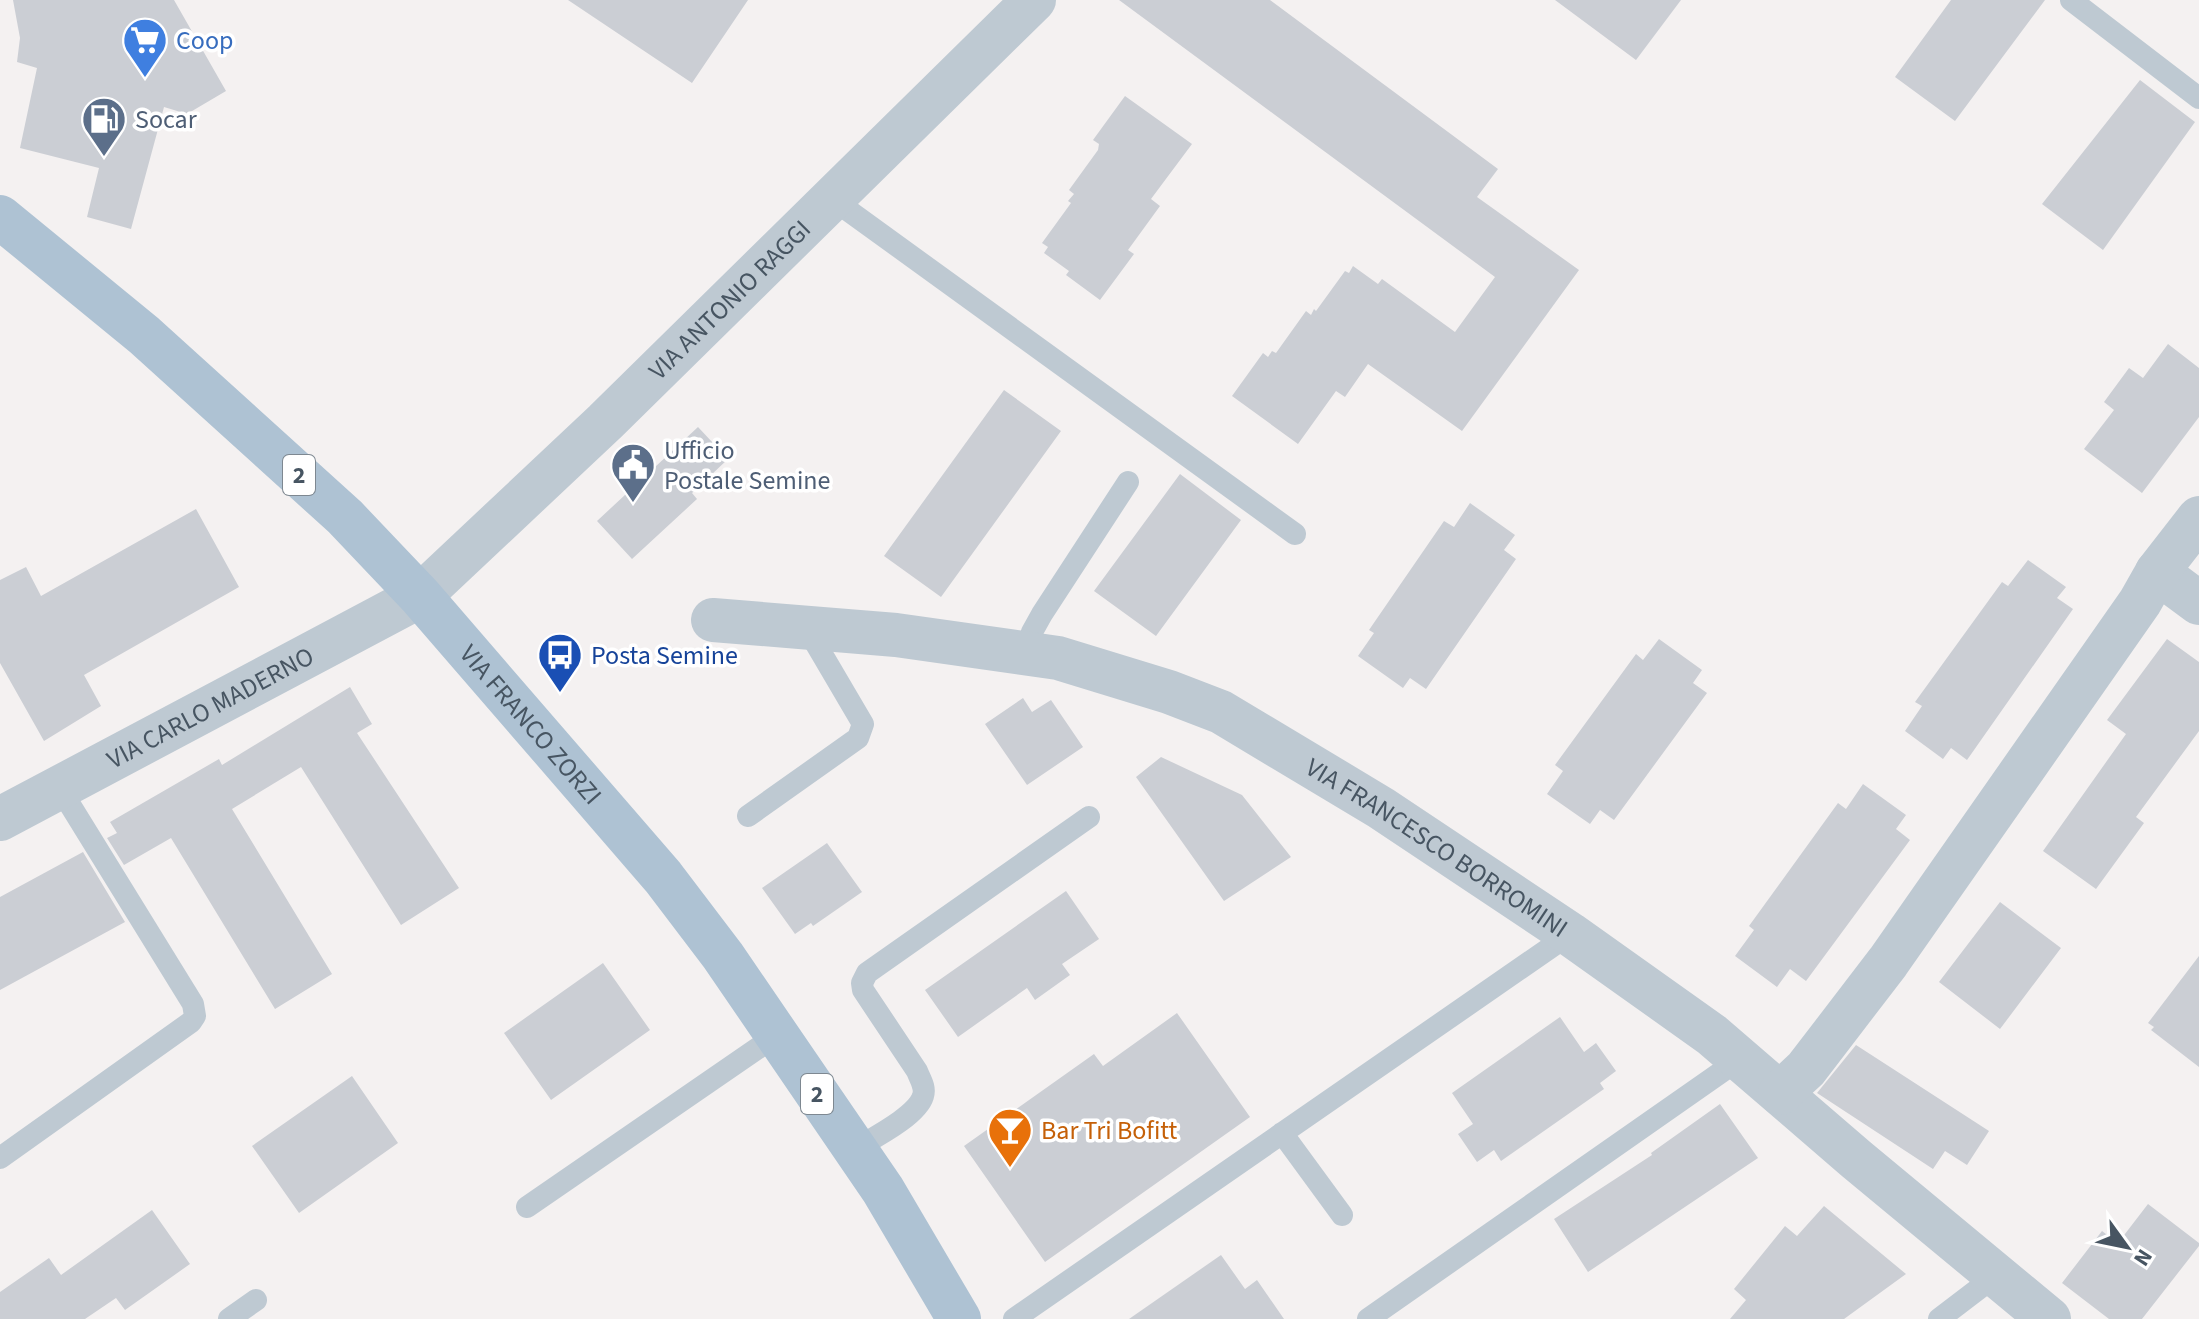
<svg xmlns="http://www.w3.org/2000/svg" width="2199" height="1319" viewBox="0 0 2199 1319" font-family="'Source Sans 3',sans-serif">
  <rect width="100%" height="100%" fill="#f4f1f1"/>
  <!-- building -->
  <path fill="#cbced4" d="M13 0H174L226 91 187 114 164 107 131 229 87 217 99 168 20 148 37 68 17 62 20 38Z
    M568 0H748L692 83Z
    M1119 0H1270L1498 169 1477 197 1579 270 1462 431 1368 364 1345 397 1336 391 1298 444 1232 396 1263 353 1268 357 1272 351 1276 353 1306 311 1311 315 1314 309 1316 311 1345 271 1349 273 1353 266 1378 284 1382 279 1455 332 1495 277Z
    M1555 0H1681L1636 60Z
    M1951 0H2045L1955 121 1895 77Z
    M2140 80 2195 122 2103 250 2042 204Z
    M1125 96 1192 144 1151 199 1160 206 1128 250 1134 254 1100 300 1066 275 1069 271 1044 253 1048 247 1042 243 1071 203 1068 201 1074 194 1069 190 1098 150 1099 144 1093 140Z
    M2168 344 2199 368V417L2142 493 2084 449 2114 410 2104 402 2129 368 2143 378Z
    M1004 390 1061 431 941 597 884 556Z
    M698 427 728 459 692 493 697 499 632 559 597 521Z
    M1180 474 1241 520 1156 636 1094 591Z
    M1470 503 1515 535 1504 550 1516 559 1426 689 1410 678 1403 688 1358 656 1374 633 1369 630 1444 521 1454 527Z
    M196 509 239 587 84 675 101 706 44 741 0 663V580L26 567 41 596Z
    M2028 560 2066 587 2057 598 2073 609 1967 760 1951 748 1943 759 1905 731 1922 706 1915 702 2002 582 2008 586Z
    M1659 639 1702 670 1693 683 1707 693 1614 820 1600 810 1590 824 1547 794 1563 771 1555 765 1636 654 1643 660Z
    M2167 639 2199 662V731L2136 817 2144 823 2096 889 2043 851 2126 734 2107 720Z
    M350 687 372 724 357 733 459 888 401 925 301 767 232 809 332 974 275 1009 171 838 124 865 107 838 117 833 110 822 219 759 222 765Z
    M1023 698 1032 712 1051 700 1083 747 1027 785 985 724Z
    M1161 757 1242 795 1291 857 1224 901 1136 777Z
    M1863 784 1906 815 1896 829 1910 840 1806 981 1790 969 1777 987 1735 956 1754 930 1749 926 1838 803 1846 809Z
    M827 843 862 892 813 926 811 923 795 934 762 888Z
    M83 852 125 922 0 990V897Z
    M1066 891 1099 939 1062 964 1070 975 1035 1000 1027 988 958 1037 925 990Z
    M2000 902 2061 948 2000 1029 1939 982Z
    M2199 956V1067L2151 1030 2154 1027 2148 1023Z
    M603 963 650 1030 551 1100 504 1033Z
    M1177 1013 1250 1117 1045 1262 964 1146 1094 1054 1103 1066Z
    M1560 1017 1584 1052 1596 1043 1616 1071 1600 1083 1604 1089 1501 1161 1494 1150 1477 1162 1458 1134 1473 1124 1452 1093Z
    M1856 1045 1989 1131 1967 1165 1945 1151 1933 1169 1817 1093Z
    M352 1076 398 1143 299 1213 252 1146Z
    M1720 1104 1758 1158 1588 1272 1554 1219 1652 1155 1651 1153Z
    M2148 1204 2199 1243V1246L2142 1319H2109L2062 1283 2102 1231 2118 1243Z
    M1824 1206 1906 1274 1844 1319H1730L1746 1300 1734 1289 1785 1226 1797 1236Z
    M152 1210 190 1264 125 1310 116 1298 85 1319H0V1292L49 1258 61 1275Z
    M1221 1255 1245 1289 1257 1280 1284 1319H1129Z"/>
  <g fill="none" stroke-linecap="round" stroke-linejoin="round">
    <!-- service -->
    <path stroke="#bec9d2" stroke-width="22" d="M2071 0 2199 98
      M831 198 1295 534
      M1025 654 1032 632 1042 614 1128 482
      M748 816 858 738 863 724 806 627
      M1282 1133 1342 1215
      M855 1149C873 1138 917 1116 923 1096 926 1087 920 1079 917 1071L863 990 862 983 867 973 1089 817
      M0 1158 191 1022 195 1016 193 1004 59 787
      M527 1207 777 1035
      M229 1319 256 1300
      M1014 1319 1570 934
      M1368 1319 1740 1059
      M1939 1319 1998 1274"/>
    <!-- minor -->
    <g stroke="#bec9d2" stroke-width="44">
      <path d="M2157 572 2199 603"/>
      <path id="s1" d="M713 620 896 635 1058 658 1169 692 1221 712 1381 808 1570 934 1712 1035 1856 1159 2049 1319"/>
      <path id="s2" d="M0 819 420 596 605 422 1034 0"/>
      <path d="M1780 1093 1806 1069 1888 962 2140 602 2157 572 2199 518"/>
    </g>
    <!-- primary -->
    <path stroke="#aec2d3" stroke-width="44" id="s3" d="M0 217 144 335 345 517 420 596 663 877 723 956 883 1190 959 1319"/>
  </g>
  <!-- icons -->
  <defs>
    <g id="supermarket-pin" transform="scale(2.3)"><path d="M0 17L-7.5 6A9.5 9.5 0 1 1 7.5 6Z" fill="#3f7fe0" stroke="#fff"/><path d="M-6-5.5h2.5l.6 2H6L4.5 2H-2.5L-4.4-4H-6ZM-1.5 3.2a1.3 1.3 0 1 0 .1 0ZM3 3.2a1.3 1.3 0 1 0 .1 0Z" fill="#fff"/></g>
    <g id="fuel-pin" transform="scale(2.3)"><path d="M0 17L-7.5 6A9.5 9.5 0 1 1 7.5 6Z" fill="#5c6f8a" stroke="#fff"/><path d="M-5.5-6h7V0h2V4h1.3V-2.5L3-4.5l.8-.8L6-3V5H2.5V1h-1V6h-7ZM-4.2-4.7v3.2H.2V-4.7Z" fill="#fff"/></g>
    <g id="civic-pin" transform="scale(2.3)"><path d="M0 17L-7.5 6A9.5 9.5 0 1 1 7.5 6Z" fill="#5c6f8a" stroke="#fff"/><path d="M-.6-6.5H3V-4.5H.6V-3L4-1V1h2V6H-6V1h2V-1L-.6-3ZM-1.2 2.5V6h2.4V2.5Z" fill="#fff"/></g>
    <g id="bus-pin" transform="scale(2.3)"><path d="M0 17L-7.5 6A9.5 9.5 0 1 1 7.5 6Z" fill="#1a4fb4" stroke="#fff"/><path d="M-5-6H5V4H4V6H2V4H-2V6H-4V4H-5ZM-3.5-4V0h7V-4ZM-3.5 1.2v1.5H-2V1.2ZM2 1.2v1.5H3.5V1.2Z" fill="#fff"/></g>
    <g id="bar-pin" transform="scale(2.3)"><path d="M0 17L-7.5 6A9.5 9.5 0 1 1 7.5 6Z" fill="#e8710a" stroke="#fff"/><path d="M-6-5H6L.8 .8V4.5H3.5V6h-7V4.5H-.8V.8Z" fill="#fff"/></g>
  </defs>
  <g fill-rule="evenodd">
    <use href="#supermarket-pin" x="145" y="40"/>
    <use href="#fuel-pin" x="104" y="119"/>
    <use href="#civic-pin" x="633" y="465"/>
    <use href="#bus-pin" x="560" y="655"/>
    <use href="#bar-pin" x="1010" y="1130"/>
  </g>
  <g text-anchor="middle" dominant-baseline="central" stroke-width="7" stroke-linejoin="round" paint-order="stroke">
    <!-- shield labels -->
    <g fill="#fff" stroke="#7e8891" stroke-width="2">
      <rect x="283" y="455" width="32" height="40" rx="6"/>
      <rect x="801" y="1074" width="32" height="40" rx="6"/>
    </g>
    <g font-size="24" font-weight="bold" fill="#475562">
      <text x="299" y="475">2</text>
      <text x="817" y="1094">2</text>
    </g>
    <!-- shop labels -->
    <g font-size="26" fill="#366cbe" stroke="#fff" text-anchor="start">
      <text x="176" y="40">Coop</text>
    </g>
    <!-- service labels -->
    <g font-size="26" fill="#4e5e75" stroke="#fff" text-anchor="start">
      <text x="135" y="119">Socar</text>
      <text x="664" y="450">Ufficio<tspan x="664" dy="30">Postale Semine</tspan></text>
    </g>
    <!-- street labels -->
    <g font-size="26" fill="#475562" stroke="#fff">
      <text stroke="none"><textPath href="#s2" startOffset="904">VIA ANTONIO RAGGI</textPath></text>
      <text stroke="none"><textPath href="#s2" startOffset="238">VIA CARLO MADERNO</textPath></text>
      <text stroke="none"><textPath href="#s3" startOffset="736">VIA FRANCO ZORZI</textPath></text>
      <text stroke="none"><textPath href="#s1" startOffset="774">VIA FRANCESCO BORROMINI</textPath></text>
    </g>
    <!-- transit labels -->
    <g font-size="26" fill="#164399" stroke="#fff" text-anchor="start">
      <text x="591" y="655">Posta Semine</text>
    </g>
    <!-- food labels -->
    <g font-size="26" fill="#c56008" stroke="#fff" text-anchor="start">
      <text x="1041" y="1130">Bar Tri Bofitt</text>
    </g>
  </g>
  <!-- north arrow -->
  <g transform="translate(2127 1247) rotate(123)" stroke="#ffffff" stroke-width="6" paint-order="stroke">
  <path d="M0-6L14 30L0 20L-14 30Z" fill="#475562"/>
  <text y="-12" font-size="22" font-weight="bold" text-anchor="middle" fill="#475562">N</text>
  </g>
</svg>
